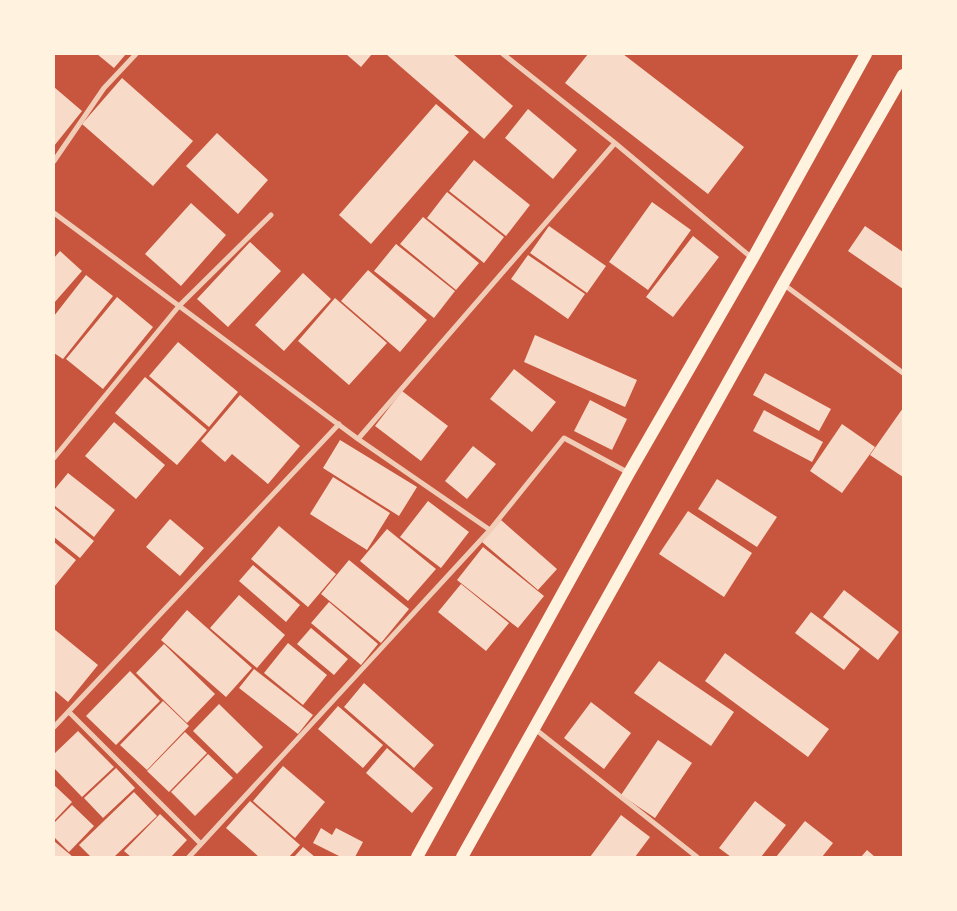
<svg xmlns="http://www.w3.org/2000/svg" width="957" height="911" viewBox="0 0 957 911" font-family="'Roboto Serif',serif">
  <rect width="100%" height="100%" fill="#c8553d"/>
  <!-- building -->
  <path fill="#f7dbc8" d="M97 54H126L114 68Z
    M346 54H372L361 67Z
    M386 54H453L513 106 484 139Z
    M588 54H623L744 147 708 194 565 83Z
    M122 78 193 141 153 186 82 124Z
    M54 87 82 111 54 146Z
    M436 104 469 132 371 244 339 215Z
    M528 109 577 150 553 179 505 138Z
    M217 133 268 180 238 214 186 166Z
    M474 160 530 205 506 236 449 191Z
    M447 192 504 237 484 263 427 218Z
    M652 202 691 230 648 290 609 262Z
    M191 203 226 235 181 286 145 254Z
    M423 217 479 263 456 290 400 244Z
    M549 226 606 266 587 293 530 253Z
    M865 226 903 252V289L848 251Z
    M693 236 719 257 673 317 646 297Z
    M250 242 281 271 228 327 197 299Z
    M396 244 455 291 434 318 374 271Z
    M60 251 82 271 54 303V258Z
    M528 255 585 294 568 319 511 279Z
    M368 270 427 320 400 352 341 301Z
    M303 273 331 299 284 351 255 325Z
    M86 275 113 296 63 359 54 353V316Z
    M117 297 153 327 103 389 66 359Z
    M335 298 387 343 349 385 298 341Z
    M535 335 637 380 625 407 524 362Z
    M178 342 238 392 209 427 149 376Z
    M514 369 556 402 532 432 490 399Z
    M765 373 831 409 819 431 753 395Z
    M145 377 207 430 177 465 115 413Z
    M402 391 448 426 421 461 375 426Z
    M240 395 300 446 268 484 232 454 225 462 201 441Z
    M590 400 627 419 612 450 574 431Z
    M903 408V477L870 455Z
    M764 410 823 442 812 462 753 431Z
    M114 422 165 465 136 499 85 456Z
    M842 424 875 447 842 493 810 471Z
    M340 440 417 487 399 516 323 468Z
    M473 446 496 464 467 499 445 481Z
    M68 473 115 510 94 537 54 505V490Z
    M333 477 390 513 367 550 310 514Z
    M717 479 777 517 757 547 698 509Z
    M428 501 469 532 441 568 400 537Z
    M54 508 94 541 80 558 54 537Z
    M688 511 752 553 724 597 659 554Z
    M170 519 204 548 180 576 146 547Z
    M501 520 557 569 538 590 482 542Z
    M279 526 336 574 308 607 251 559Z
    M387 529 436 569 408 601 360 561Z
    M54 542 76 560 54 587Z
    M483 547 544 596 518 628 457 580Z
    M349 560 409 609 381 643 321 594Z
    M253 565 300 605 286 622 239 581Z
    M461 584 509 623 486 651 438 612Z
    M844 590 899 632 878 660 823 617Z
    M239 595 285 635 257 668 210 628Z
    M329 602 378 644 361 665 311 623Z
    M187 610 252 668 226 697 161 640Z
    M811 612 860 649 844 670 795 633Z
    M311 628 348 659 334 675 297 644Z
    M54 629 98 665 68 702 54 690Z
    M288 643 327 675 303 705 264 673Z
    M164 644 215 694 187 723 136 673Z
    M725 653 829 729 808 757 705 681Z
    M659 661 734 712 711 746 634 693Z
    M254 669 313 715 298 734 239 688Z
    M130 671 160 701 116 745 86 716Z
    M364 683 434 745 414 768 344 707Z
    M163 701 189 726 147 770 120 745Z
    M591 702 631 733 604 769 564 738Z
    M219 704 263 747 237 774 193 731Z
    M338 706 383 745 363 768 318 729Z
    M78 731 114 767 82 797 54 768V754Z
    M185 732 207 753 169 792 147 771Z
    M658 740 692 763 655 818 621 795Z
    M387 748 433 788 412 813 366 773Z
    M208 754 233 778 195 816 171 792Z
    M283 766 325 802 295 838 253 801Z
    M116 768 135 788 103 818 84 798Z
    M54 785 72 802 54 821Z
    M134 792 157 816 114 857H91L79 845Z
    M250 801 300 845 289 857H259L226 828Z
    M755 801 786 825 761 857H731L719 848Z
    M72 805 94 826 69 852 54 837V823Z
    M160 814 187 840 171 857H131L124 851Z
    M621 815 650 837 635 857H590Z
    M805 821 833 843 822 857H776Z
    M321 828 332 835 336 828 363 842 355 857H341L313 843Z
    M54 841 73 857H54Z
    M303 847 315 857H294Z
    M867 850 875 857H861Z"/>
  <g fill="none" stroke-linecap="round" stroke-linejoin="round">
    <!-- minor -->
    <path stroke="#f1ccb7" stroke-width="5" d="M503 54 615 143 752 258
      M54 161 104 88 136 54
      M54 213 358 439 490 530
      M783 284 903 373
      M358 439 615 143
      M54 458 179 306 271 215
      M69 712 201 844
      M54 727 339 424
      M535 729 697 857
      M189 857 490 530 564 438 629 473"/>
    <!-- primary -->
    <path stroke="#fff3e0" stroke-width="12" d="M417 857 629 473 753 258 866 54
      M462 857 783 284 903 75"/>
  </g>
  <!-- border -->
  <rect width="957" height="911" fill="none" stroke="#fff3e0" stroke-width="110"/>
</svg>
